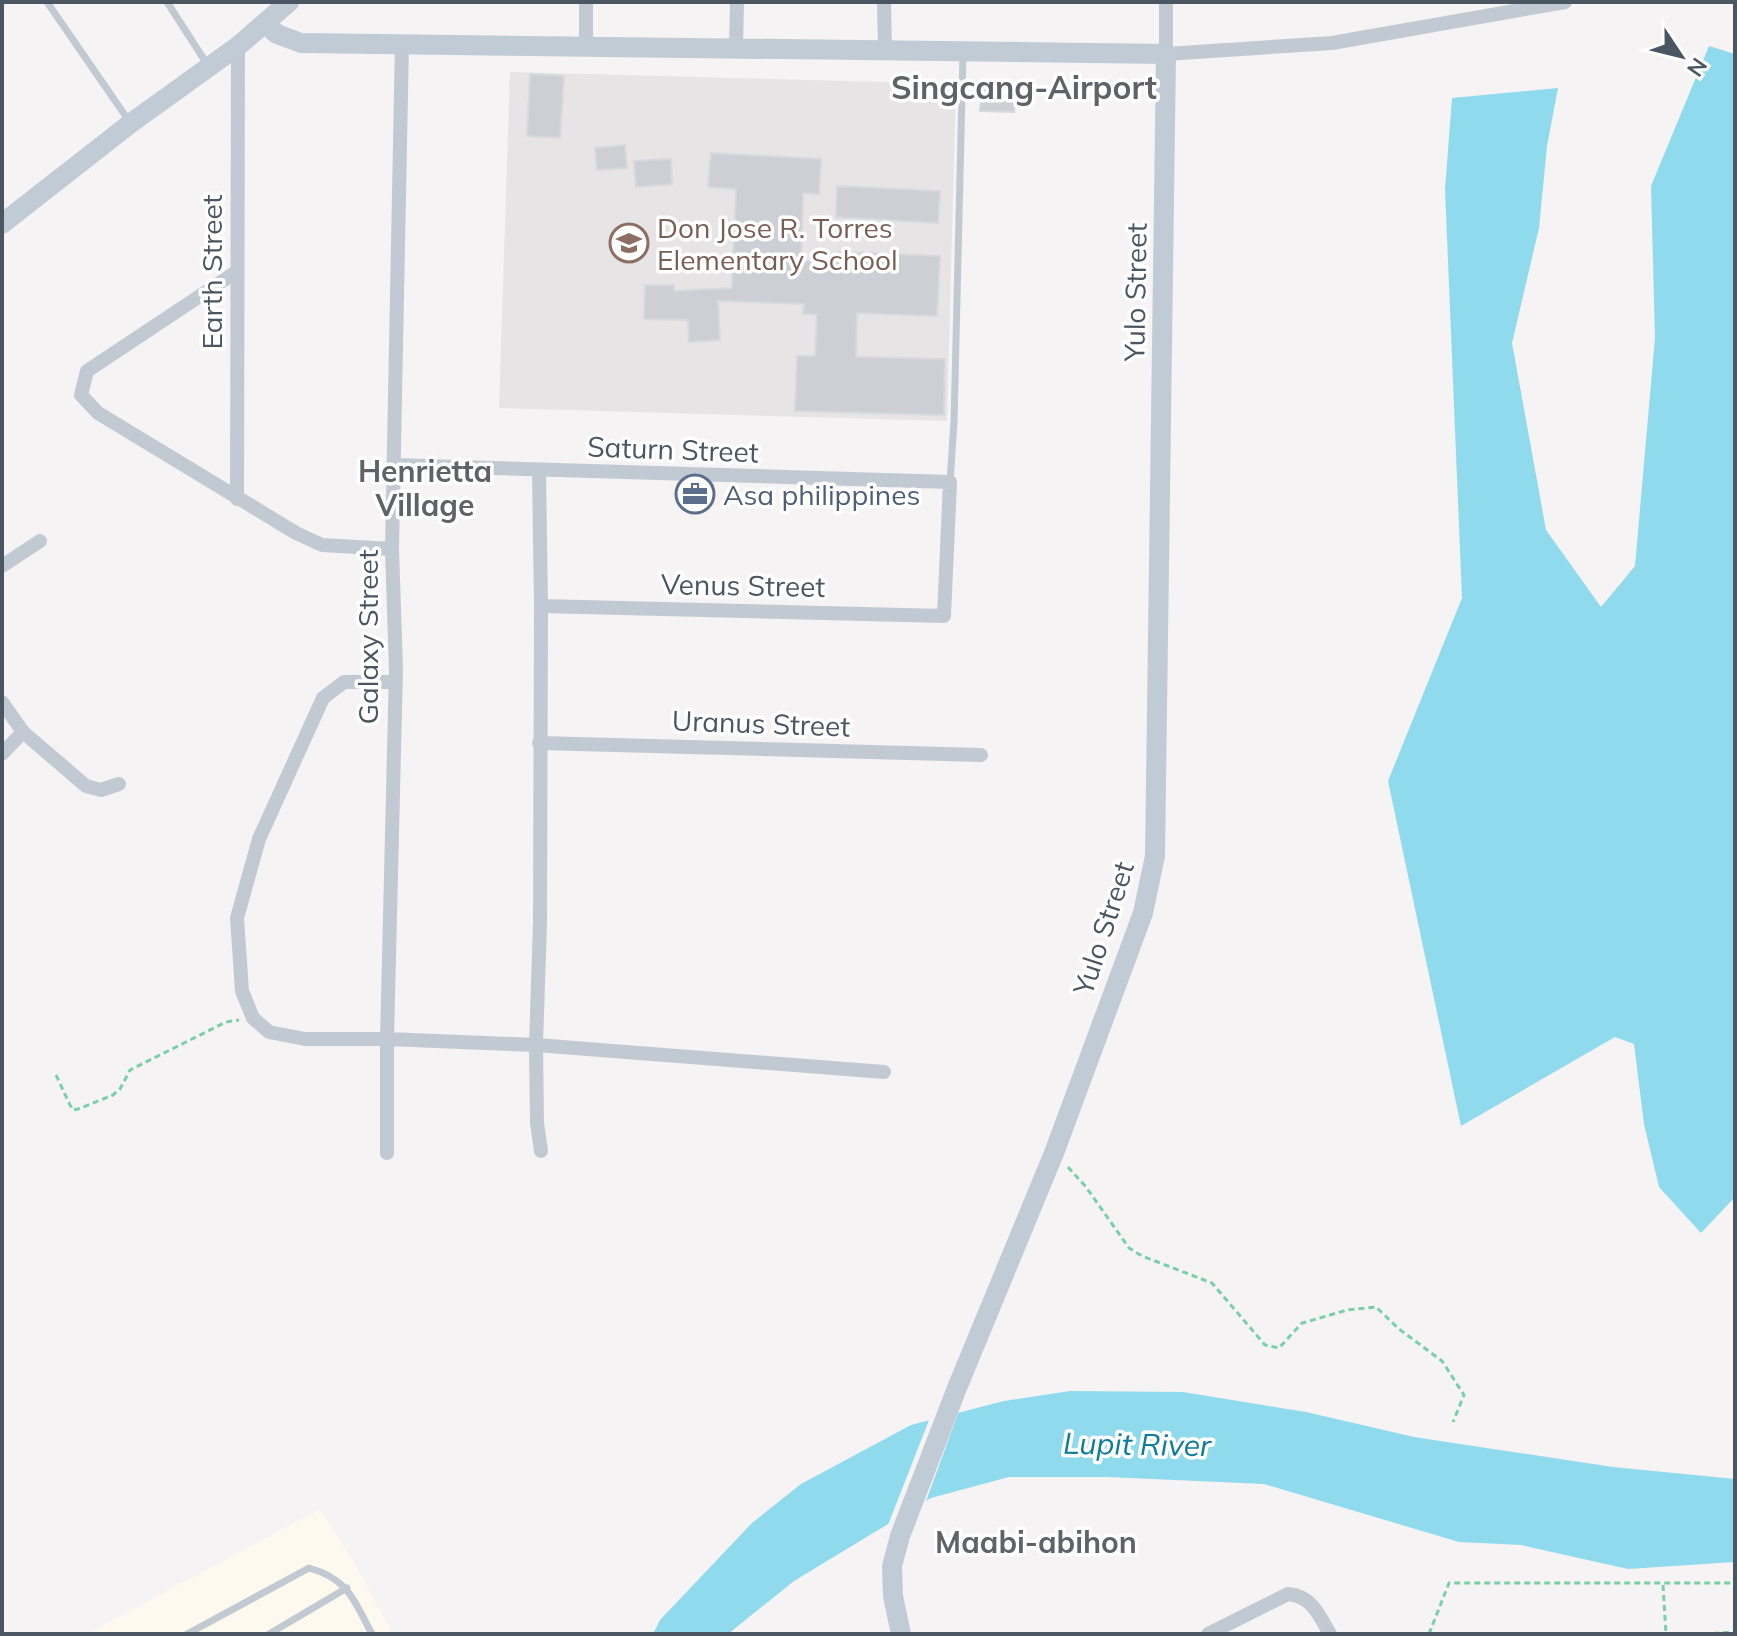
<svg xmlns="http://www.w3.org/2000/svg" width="1737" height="1636" viewBox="0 0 1737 1636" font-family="Mulish,sans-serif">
  <rect width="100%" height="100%" fill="#f5f3f3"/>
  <!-- commercial -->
  <path fill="#fdf9ef" d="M320 1509 352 1559 393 1634H87Z"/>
  <!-- education -->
  <path fill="#e6e4e5" d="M510 72 956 84 947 421 499 408Z"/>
  <!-- water -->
  <path fill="#90daee" d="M1709 46 1735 54V1197L1701 1233 1659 1187 1644 1124 1634 1044 1615 1037 1461 1126 1388 781 1462 598 1445 189 1452 98 1558 88 1547 146 1539 228 1512 343 1546 530 1601 607 1635 566 1655 338 1651 186Z
    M1070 1391 1183 1392 1306 1412 1414 1437 1613 1467 1735 1479V1562L1628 1569 1521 1545 1459 1542 1264 1484 1108 1477H1009L931 1498 794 1581 728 1634H653L660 1620 752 1523 801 1484 911 1425 1004 1401Z"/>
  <!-- pier -->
  <path fill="#f5f3f3" d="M960 1408 924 1507 886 1530 931 1415Z"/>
  <!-- building -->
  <path fill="#cdcfd5" stroke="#d7d9de" stroke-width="2" d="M530 74 564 76 560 138 527 136Z
    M982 82 1016 83 1014 112 980 111Z
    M625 145 627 168 597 170 595 148Z
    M711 153 821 159 819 194 803 193 801 261 838 262V252L940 256 937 316 857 313 856 357 945 359 944 415 795 411 797 356H815L817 314H803L804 304 718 301 720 340 689 342 688 320 644 319 645 285H674V291L732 288 736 189 708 187Z
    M671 159 672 184 636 187 634 161Z
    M837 186 940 191 938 223 836 217Z"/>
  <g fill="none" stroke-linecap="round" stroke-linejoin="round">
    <!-- path -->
    <path stroke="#7ad0a6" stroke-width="3" stroke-dasharray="6 4" stroke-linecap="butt" d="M56 1075 70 1105 73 1110 78 1109 113 1095 120 1089 130 1070 226 1022 239 1020
      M1068 1167 1086 1187 1129 1248 1142 1256 1212 1283 1265 1345 1279 1348 1302 1323 1306 1322 1347 1310 1376 1307 1399 1329 1442 1361 1464 1395 1453 1422
      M1663 1585 1666 1634
      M1429 1634 1449 1583H1735
      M1703 1634 1735 1632"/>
    <!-- lane -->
    <path stroke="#c1cad2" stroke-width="7" d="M47 2 129 121
      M167 2 207 64
      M950 482 954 422 963 53
      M187 1634 309 1568C349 1579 354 1601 372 1634
      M269 1634 347 1588"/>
    <!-- street -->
    <path stroke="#c1cad2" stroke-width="14" d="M884 2 885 50
      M1166 2V54L1332 43 1565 2
      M586 47V2
      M736 47 737 2
      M236 272 87 371 81 395 98 413 296 533 322 545 392 549
      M394 465 950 482 944 616 541 606
      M539 471 541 606 540 922 536 1045 537 1123 541 1151
      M237 499 238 46
      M2 566 40 541
      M395 682H344L323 698 259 839 237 918 242 991 253 1018 269 1032 305 1039H387L536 1045 884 1072
      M2 702 23 732 2 754
      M23 732 86 786 101 790 119 784
      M539 743 981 755
      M387 1153V1039L396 670 392 549 402 43
      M1208 1634 1288 1594C1312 1596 1319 1615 1330 1634"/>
    <!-- secondary -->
    <path stroke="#c1cbd6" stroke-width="20" d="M266 24 277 34 301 43 1166 54 1155 856 1143 913 1054 1153 957 1388 900 1536 892 1566 893 1596 901 1634
      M2 224 131 123 238 46 289 2"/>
  </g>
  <!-- icons -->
  <defs>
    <g id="school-ring" transform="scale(2)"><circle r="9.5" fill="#fff" stroke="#8d6e63" stroke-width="1.5"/><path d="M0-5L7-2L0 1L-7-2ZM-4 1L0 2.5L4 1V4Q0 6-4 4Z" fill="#8d6e63"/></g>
    <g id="office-ring" transform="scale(2)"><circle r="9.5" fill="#fff" stroke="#5c6f8a" stroke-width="1.5"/><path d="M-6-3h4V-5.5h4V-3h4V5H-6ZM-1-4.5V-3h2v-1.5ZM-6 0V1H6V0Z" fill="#5c6f8a"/></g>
  </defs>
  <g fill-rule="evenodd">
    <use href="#school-ring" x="629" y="243"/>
    <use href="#office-ring" x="695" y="494"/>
  </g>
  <g text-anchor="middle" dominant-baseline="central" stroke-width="7" stroke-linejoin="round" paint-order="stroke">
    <!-- education labels -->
    <g font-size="28" fill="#785e54" stroke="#fff" text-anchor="start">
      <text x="657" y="227">Don Jose R. Torres<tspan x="657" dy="32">Elementary School</tspan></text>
    </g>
    <!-- street labels -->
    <g font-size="28" fill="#4a5661" stroke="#fff">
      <text transform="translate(211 272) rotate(-90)">Earth Street</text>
      <text transform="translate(1135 292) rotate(-89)">Yulo Street</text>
      <text transform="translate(673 449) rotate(2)">Saturn Street</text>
      <text transform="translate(743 585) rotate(1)">Venus Street</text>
      <text transform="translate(367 637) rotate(-90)">Galaxy Street</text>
      <text transform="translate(761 723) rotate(2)">Uranus Street</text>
      <text transform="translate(1103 928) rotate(-72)">Yulo Street</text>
    </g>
    <!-- service labels -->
    <g font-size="28" fill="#4e5e75" stroke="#fff" text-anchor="start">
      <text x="723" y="494">Asa philippines</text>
    </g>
    <!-- neighbourhood labels -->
    <g font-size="30" font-weight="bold" fill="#5f6368" stroke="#fff">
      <text x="425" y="471">Henrietta<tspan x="425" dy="34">Village</tspan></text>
      <text x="1036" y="1542">Maabi-abihon</text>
    </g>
    <!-- water labels -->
    <g font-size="30" font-style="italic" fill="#0c7c9b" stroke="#fff">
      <text transform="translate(1137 1444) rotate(1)">Lupit River</text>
    </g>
    <!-- quarter labels -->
    <g font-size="32" font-weight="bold" fill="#5f6368" stroke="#fff">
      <text x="1024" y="87">Singcang-Airport</text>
    </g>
  </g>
  <!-- border -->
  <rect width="1737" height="1636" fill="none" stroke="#4a5661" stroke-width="8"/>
  <!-- north arrow -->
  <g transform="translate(1681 56) rotate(125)" stroke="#ffffff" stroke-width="6" paint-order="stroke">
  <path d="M0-6L14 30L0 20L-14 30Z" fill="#4a5661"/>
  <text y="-12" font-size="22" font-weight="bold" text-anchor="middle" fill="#4a5661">N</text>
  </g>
</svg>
